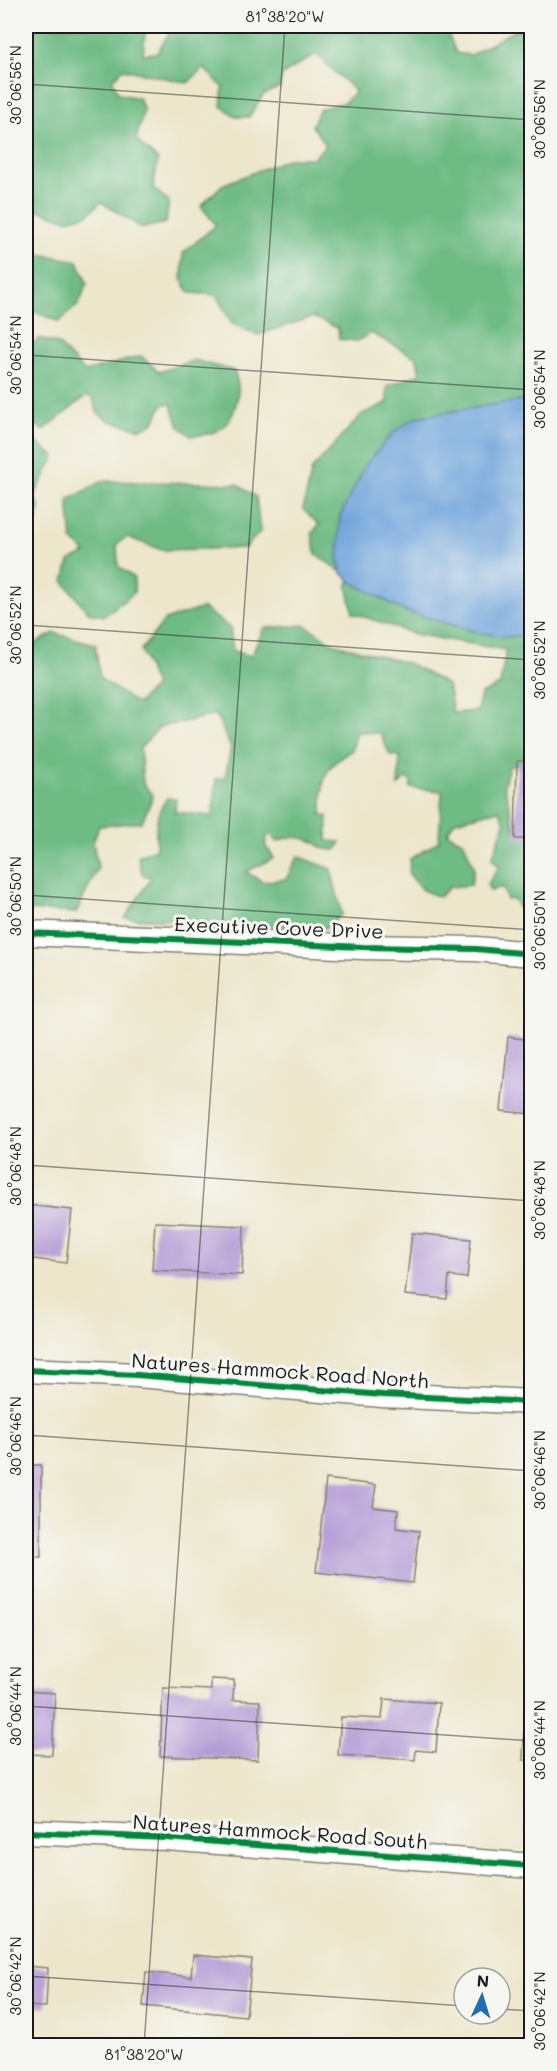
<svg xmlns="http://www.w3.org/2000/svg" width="557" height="2071" viewBox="0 0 557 2071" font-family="Mali,sans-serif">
  <rect width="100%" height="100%" fill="#f6f6f2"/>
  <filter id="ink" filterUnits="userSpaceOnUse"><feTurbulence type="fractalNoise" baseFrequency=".0167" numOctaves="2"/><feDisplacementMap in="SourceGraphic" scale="12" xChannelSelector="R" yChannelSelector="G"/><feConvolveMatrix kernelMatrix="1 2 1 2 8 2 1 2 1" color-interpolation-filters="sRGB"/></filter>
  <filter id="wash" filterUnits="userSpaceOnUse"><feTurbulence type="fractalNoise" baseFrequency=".008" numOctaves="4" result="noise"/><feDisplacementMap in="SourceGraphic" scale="24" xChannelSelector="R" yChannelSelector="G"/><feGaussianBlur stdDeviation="1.35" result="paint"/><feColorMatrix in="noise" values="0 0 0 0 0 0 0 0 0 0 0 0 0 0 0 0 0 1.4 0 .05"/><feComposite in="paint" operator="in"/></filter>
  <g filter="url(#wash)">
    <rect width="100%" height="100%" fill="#ece6ca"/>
    <!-- forest -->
    <path fill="#6ebb84" stroke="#456c50" stroke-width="1.5" d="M26 26H146L143 54 157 53 173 26H445L456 53 471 55 522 26H531V400L416 417 338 560 341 572 316 554 312 533 319 525 303 509 312 469 362 414 387 403V386L420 374 417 358 371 333 357 341 339 339 338 328 313 317 258 335 232 324 216 295 190 293 182 281 183 253 216 225 201 206 222 185 290 158H314L326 144 312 126 320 109 345 102 355 91 316 54 282 75 280 87 263 95 249 117H237L221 106 223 87 203 68 188 83 123 69 112 80 119 94 139 98 144 110 136 140 158 160 153 188 169 201 166 223 142 228 101 202 87 215 67 220 26 206Z
      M28 252 78 261 87 283 79 304 59 322 30 310 26 301V257Z
      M39 338 58 344 85 372 141 356 159 372 194 360 234 371C243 390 236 424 214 432 208 435 198 435 191 436L179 426 171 404H163L154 422 141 429 109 421 97 412 93 398 86 396 43 431 27 416 26 410V352Z
      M26 434 55 457 34 496 40 508 35 525 26 527Z
      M103 481 237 484 256 497 260 532 245 548 162 550 127 537 117 544 118 566 134 578V593L104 616 88 612 64 582 69 561 86 553 72 540 68 500Z
      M350 581 404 611 507 637 531 634V760L509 767 504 784 515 829 531 830V915L519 909 514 899 507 900 503 888H498L491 891 487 885 499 867 492 858 505 823 499 810 455 821 447 833 464 842 474 868 471 885 450 887 439 897 422 890 409 874 410 859 439 841 442 791 410 788 412 783 406 778 398 786 400 756 390 755 380 733 357 732 352 750C319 770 323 780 322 816H328L327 841 341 842 336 850 324 849C310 837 293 834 276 842L273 835H268L265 845 274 858 246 872 263 882 286 879 298 856 331 869 342 914 326 928 125 918 151 878 142 874 138 856 156 849C156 825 154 818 167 798L176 799 175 812 213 816 216 779 225 778 231 748 216 715 160 727 140 748 143 783 153 796 142 822 99 826 93 843 98 868 76 913 26 910V645H33L54 633 95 644 100 678 137 704 155 686 141 650 165 620 203 608 230 628 233 651 251 656 264 628 305 625 332 643 410 664 448 685 453 713 477 711 481 694 500 685 506 650 414 634 353 613 347 585Z"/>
    <!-- water -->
    <path fill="#70a4dc" stroke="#46607c" stroke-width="1.5" d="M523 400H532L531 634 507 637 476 632 404 611 350 581 341 572 338 560 340 516 366 464 394 432 416 417Z"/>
    <g id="blocks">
      <!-- building -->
      <path fill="#b39ad5" d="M517 761H532V839H515Z
        M508 1037 532 1040V1114L501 1111Z
        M26 1205 72 1210 66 1263 26 1258Z
        M155 1222 244 1226 242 1275 152 1270Z
        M412 1233 471 1239 467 1278 449 1276 447 1299 405 1295Z
        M26 1465H41V1557H26Z
        M326 1479 376 1485 373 1507 398 1510 396 1528 419 1531 413 1583 316 1572Z
        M211 1679 234 1680 233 1700 260 1701 258 1760 160 1756 163 1688 211 1690Z
        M26 1691 55 1693 52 1755 26 1754Z
        M384 1699 439 1703 436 1752 416 1750 415 1760 338 1755 341 1717 382 1719Z
        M525 1716H532V1760H523Z
        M193 1955 252 1960 246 2016 143 2006 146 1972 191 1977Z
        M26 1966 48 1968 46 2007 26 2006Z
        M529 1969 532 1970V2036H526Z"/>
    </g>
  </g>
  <g filter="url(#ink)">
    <use href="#blocks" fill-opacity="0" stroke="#848173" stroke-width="1.5"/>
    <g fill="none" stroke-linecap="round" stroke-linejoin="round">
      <!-- street casing -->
      <g stroke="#848173" stroke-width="27">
        <path id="street" d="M26 933 363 947 476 949 532 954
          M26 1370 137 1375 383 1395 532 1402
          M26 1832 166 1838 532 1866"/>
      </g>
      <!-- street -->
      <use href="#street" stroke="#fff" stroke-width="24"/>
      <!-- cycleway casing -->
      <g stroke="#f6f6f2" stroke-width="10">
        <path id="cycleway" d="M26 933 363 947 476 949 532 954
          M26 1370 137 1375 383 1395 532 1402
          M26 1832 166 1838 532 1866"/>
      </g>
      <!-- cycleway -->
      <use href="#cycleway" stroke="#00873e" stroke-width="6"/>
    </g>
  </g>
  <!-- ticks -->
  <path fill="none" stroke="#1c1c1c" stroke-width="1.5" stroke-opacity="0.45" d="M26 84 532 120M26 355 532 390M26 625 532 660M26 895 532 930M26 1165 532 1201M26 1435 532 1471M26 1706 532 1741M26 1976 464 2006M500 2009 532 2011M144 2046 285 26"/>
  <g text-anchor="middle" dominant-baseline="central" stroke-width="6" stroke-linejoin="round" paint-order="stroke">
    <!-- street labels -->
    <g font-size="20" fill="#1c1c1c" stroke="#f6f6f2">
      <text transform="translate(279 927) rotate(2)">Executive Cove Drive</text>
      <text transform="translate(280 1370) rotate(4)">Natures Hammock Road North</text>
      <text transform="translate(280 1831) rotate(4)">Natures Hammock Road South</text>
    </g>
  </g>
  <!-- margin -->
  <rect width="557" height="2071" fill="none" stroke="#f6f6f2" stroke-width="66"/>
  <!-- north arrow -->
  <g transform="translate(482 1996) rotate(4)"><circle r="28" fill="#f6f6f2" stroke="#9f9f9c" stroke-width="1.5"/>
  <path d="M0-4.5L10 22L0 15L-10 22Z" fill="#1f6fb2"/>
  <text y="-9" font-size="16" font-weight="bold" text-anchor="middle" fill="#1c1c1c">N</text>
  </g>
  <rect x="33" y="33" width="491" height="2005" fill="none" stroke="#1c1c1c" stroke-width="2"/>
  <g font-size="15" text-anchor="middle" fill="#1c1c1c">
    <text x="285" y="22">81°38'20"W</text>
    <text transform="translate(16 85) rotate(-90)" y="5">30°06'56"N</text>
    <text transform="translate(540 119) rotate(-90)" y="5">30°06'56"N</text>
    <text transform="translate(16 355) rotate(-90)" y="5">30°06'54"N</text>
    <text transform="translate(540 389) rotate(-90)" y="5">30°06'54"N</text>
    <text transform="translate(16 625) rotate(-90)" y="5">30°06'52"N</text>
    <text transform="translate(540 660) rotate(-90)" y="5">30°06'52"N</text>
    <text transform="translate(16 896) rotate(-90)" y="5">30°06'50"N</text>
    <text transform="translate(540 930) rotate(-90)" y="5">30°06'50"N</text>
    <text transform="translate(16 1166) rotate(-90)" y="5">30°06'48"N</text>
    <text transform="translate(540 1200) rotate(-90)" y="5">30°06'48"N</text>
    <text transform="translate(16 1436) rotate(-90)" y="5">30°06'46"N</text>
    <text transform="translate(540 1470) rotate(-90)" y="5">30°06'46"N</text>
    <text transform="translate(16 1706) rotate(-90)" y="5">30°06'44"N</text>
    <text transform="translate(540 1740) rotate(-90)" y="5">30°06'44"N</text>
    <text transform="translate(16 1976) rotate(-90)" y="5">30°06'42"N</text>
    <text transform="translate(540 2011) rotate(-90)" y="5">30°06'42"N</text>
    <text x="144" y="2060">81°38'20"W</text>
  </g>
</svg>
